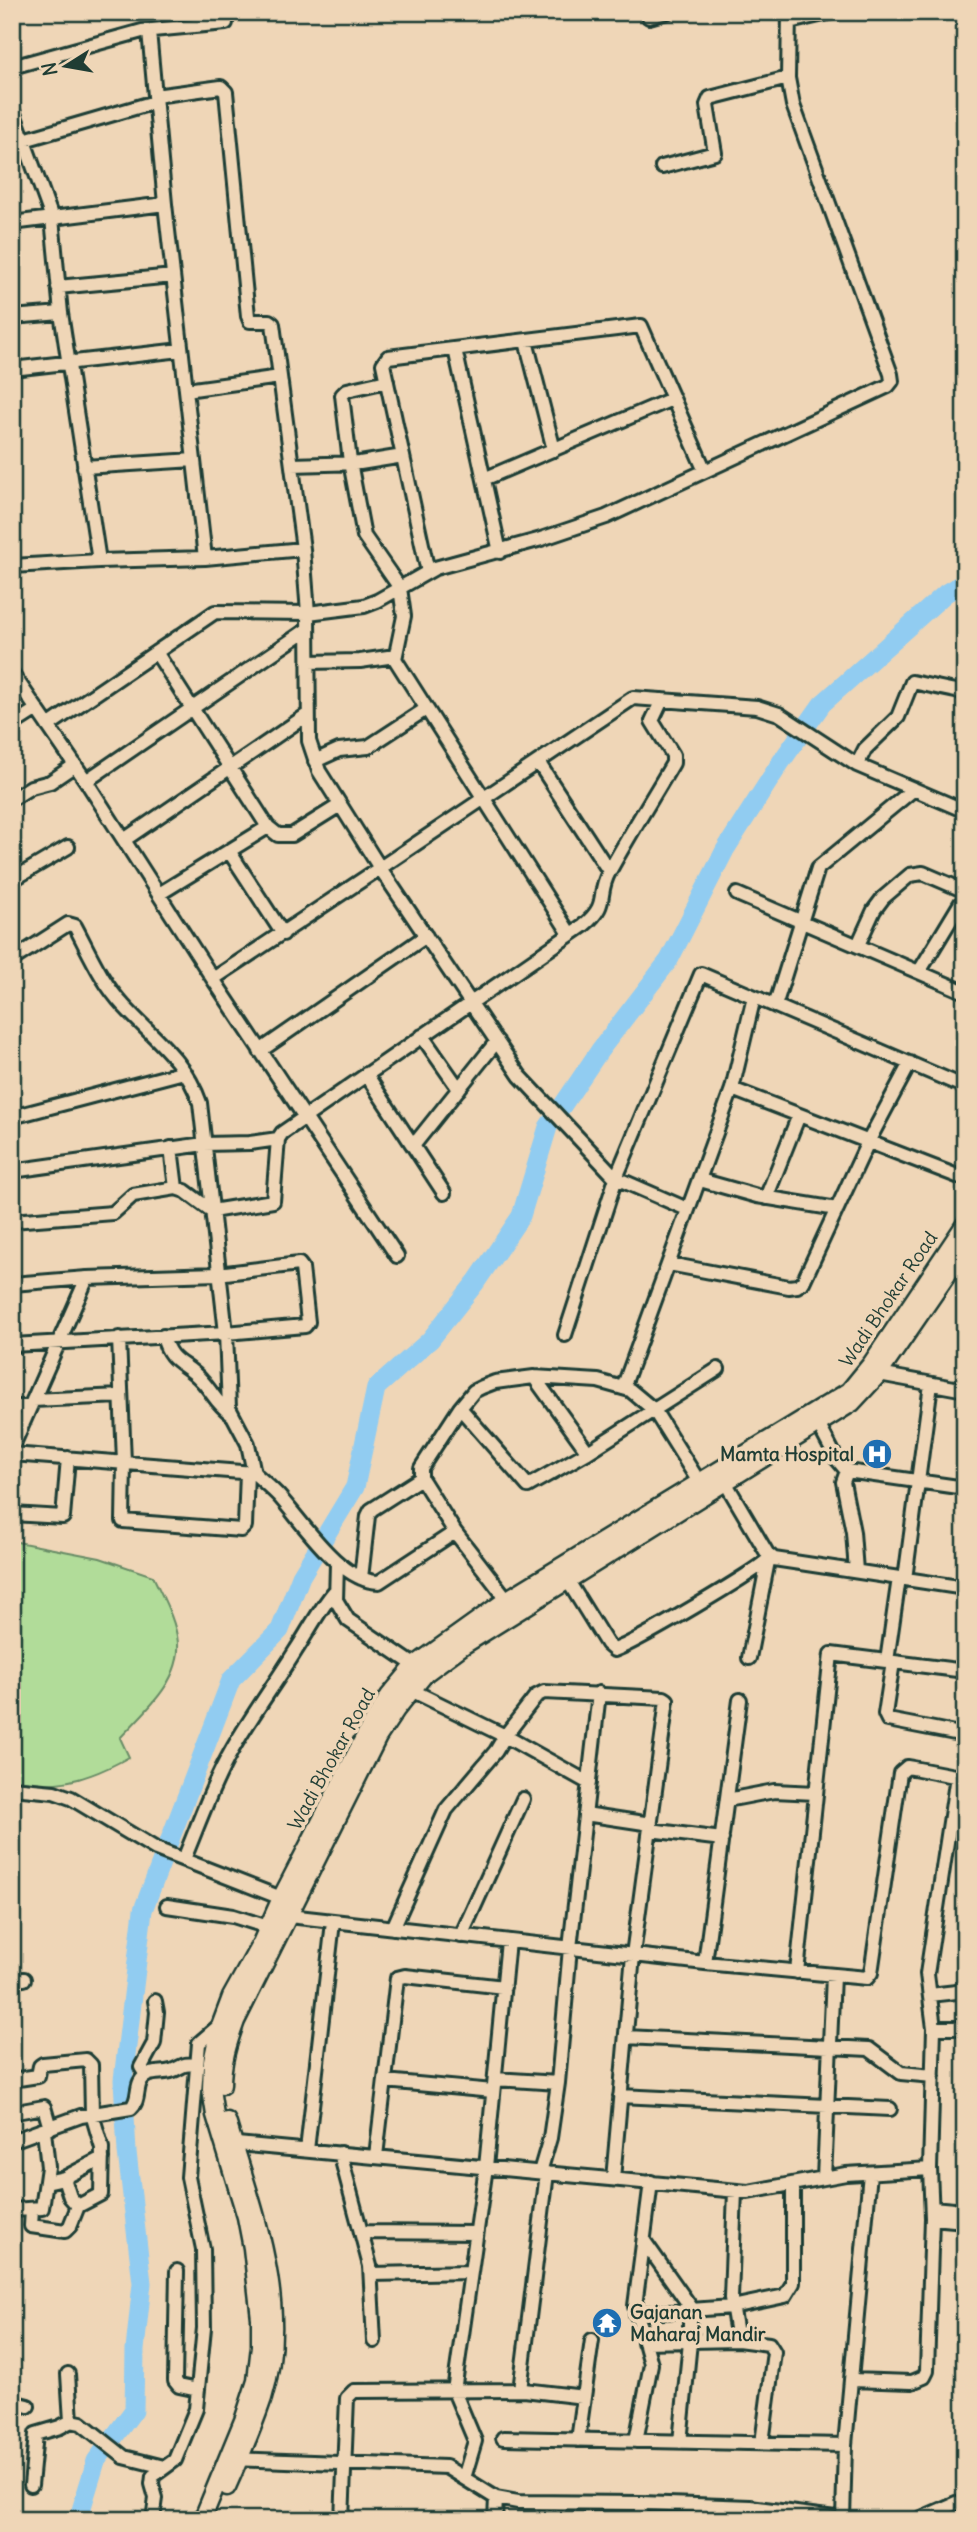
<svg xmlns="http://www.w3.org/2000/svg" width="977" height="2532" viewBox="0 0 977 2532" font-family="Delius,sans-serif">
  <rect width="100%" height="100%" fill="#efd6b7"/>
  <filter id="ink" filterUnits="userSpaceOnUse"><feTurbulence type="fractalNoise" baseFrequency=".0143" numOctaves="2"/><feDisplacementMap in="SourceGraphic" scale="14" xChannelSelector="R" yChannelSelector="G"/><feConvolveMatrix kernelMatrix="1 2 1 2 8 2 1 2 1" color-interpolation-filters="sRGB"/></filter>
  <g filter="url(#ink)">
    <!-- green -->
    <path fill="#b1dc99" stroke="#688c66" stroke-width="2" d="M12 1541 100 1558 153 1576C162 1596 176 1620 178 1643 181 1682 143 1713 120 1738L129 1757C106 1770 82 1781 56 1783 42 1784 27 1781 12 1781Z"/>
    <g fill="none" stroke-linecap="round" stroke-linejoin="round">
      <!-- river -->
      <path stroke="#91ccf1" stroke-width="19" d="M78 2520 96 2461 134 2410 135 2350 142 2283 127 2152 123 2080 143 1910 231 1680 280 1630 301 1576 355 1487 376 1388 430 1340 476 1282 521 1216 548 1127 600 1050 669 960 725 850 781 762 822 704 946 593 965 582"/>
      <!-- minor casing -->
      <g stroke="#1f3d34" stroke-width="18">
        <path id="minor" d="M649 17 667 12
          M789 22 833 12
          M149 31 165 204 205 558
          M12 67 142 31 226 23 222 12
          M155 96 221 87 226 92 248 316 250 321H269L273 324 303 549 308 613 309 741 319 771 380 868 633 698 757 707 779 714 857 765 965 811
          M12 108 52 218 61 313 99 561 205 558 303 549
          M24 140 155 102
          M662 167 715 153 707 105 710 98 788 78
          M12 223 165 204
          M58 287 173 276
          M12 317 61 313
          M526 341 554 450
          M455 349 500 552
          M12 369 181 350
          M387 381 347 390 342 395 350 462 364 536 400 588 404 616 395 659 570 934
          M186 390 280 377
          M292 465 360 463 403 456
          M84 467 194 460
          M484 479 672 399
          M12 566 99 561
          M428 572 383 364 388 357 641 326 705 471
          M156 652 268 827 278 835H292L340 805
          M308 662 360 661 395 656
          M12 673 86 781 213 979 380 868 520 1076 616 1178 687 1209
          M12 725 37 709
          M48 726 215 612 308 613 364 606 377 601 435 568 538 540 606 517 888 386 892 381 891 374 793 105 788 78 789 12
          M315 761 339 750 368 747 426 709
          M538 762 609 871
          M857 765 865 749 898 717 912 682 965 693
          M86 781 308 629
          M12 799 31 787 50 782 75 765
          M124 840 307 715
          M229 851 283 934
          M12 880 68 847
          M159 894 268 827
          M737 894 965 992
          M858 945 874 910 883 898 910 875 923 873 965 891
          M12 960 68 924 75 926C89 952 102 983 123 1005 153 1038 185 1059 200 1103L226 1333 229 1408 248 1444 254 1473
          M919 972 965 896
          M213 979 397 1256
          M775 1006 818 868 914 789
          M422 1036 459 1089
          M260 1051 426 936
          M366 1074 444 1193
          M732 1089 754 997
          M12 1117 184 1072
          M413 1146 497 1041
          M171 1148 176 1188
          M12 1171 204 1144 250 1143 278 1139
          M700 1180 757 1196 837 1209
          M766 1198 799 1115
          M12 1221 113 1213 133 1195 176 1188 185 1191 212 1211 273 1201 278 1139 282 1133 584 925C610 903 596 896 609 872 629 835 652 799 673 763V755L652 721 662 700
          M669 1264 789 1287 797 1286 803 1282 868 1142 910 1063
          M12 1284 87 1278 218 1274 299 1264 302 1268 308 1322 305 1326 226 1333 12 1345
          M565 1335 616 1178 701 974 965 1087
          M163 1336C170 1365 185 1361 202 1381 214 1394 215 1402 231 1414
          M119 1338 124 1462 123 1521 241 1530 245 1526 247 1472
          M879 1374 965 1390
          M534 1377 588 1452
          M623 1388 732 1089 965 1179
          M33 1400 121 1396
          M12 1407H30
          M460 1408 528 1486 588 1452 718 1369
          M815 1418 836 1458 847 1471 965 1488
          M12 1448 87 1278
          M12 1454 254 1473C262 1480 270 1487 278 1495 302 1521 340 1582 379 1582L455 1532
          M847 1471 843 1482 853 1532 856 1571
          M721 1475 767 1553 774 1559 965 1588
          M12 1514 63 1517 68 1458
          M337 1564 336 1600 348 1620 420 1669
          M563 1573 607 1644 614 1650C631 1645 762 1569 770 1557
          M361 1578 368 1516 371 1510 421 1478
          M905 1579 931 1384
          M516 1611 455 1532 421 1478V1468L460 1408 474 1391 482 1387 495 1382 534 1377 598 1381 630 1390 654 1410 704 1490
          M749 1658 768 1561
          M887 1661 899 1578
          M893 1662 885 1714 888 1720 965 1735
          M411 1690 505 1736 589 1783
          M12 1788 54 1792 71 1798 156 1849 289 1901
          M727 1800 774 1791 816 1793
          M585 1814 651 1824
          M650 1830 722 1839
          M184 1859C199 1823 212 1785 232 1750 251 1716 275 1684 296 1650 309 1630 319 1610 334 1592
          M167 1906 233 1916 268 1927
          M289 1916 705 1963 867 1978 871 1973 900 1773 907 1767 913 1768 965 1778
          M393 1928 446 1810 496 1751 505 1736 536 1696 544 1692 664 1698 667 1700 633 1955 613 2179
          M461 1936 523 1799
          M705 1963 740 1700
          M797 1972 831 1654 965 1671
          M12 1980 24 1979
          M930 1995 965 1991
          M934 2028H965
          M626 2037 869 2049 901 2073 933 2076
          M146 2075 141 2067 154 2043 157 2012 155 2001
          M495 2079 558 2083
          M12 2080 38 2076 40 2066 43 2064 86 2060 91 2065 92 2114 102 2148 101 2194 78 2206 70 2226 65 2231 31 2226 32 2210
          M385 2081 493 2091
          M620 2096 890 2109
          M12 2108 16 2112 44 2107 50 2128
          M12 2141 81 2116 131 2108C139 2101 136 2091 140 2082 146 2070 160 2074 171 2071 184 2067 180 2063 197 2065
          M226 2143 748 2192 846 2174 930 2169 932 2218 927 2371 924 2377 912 2382 851 2380
          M307 2150 333 1922
          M340 2153 370 2266 374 2341
          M376 2156 397 1978 405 1976 504 1987
          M930 2169 934 2028 927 1974 957 1776
          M540 2172 550 2138 558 2083 570 1948 599 1693
          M64 2178 70 2197 78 2206
          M824 2178 833 1976
          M46 2182 64 2178 102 2158
          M735 2191 731 2298 738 2340
          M932 2208 965 2211
          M12 2210 42 2208 48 2167 44 2131
          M932 2218 965 2221
          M362 2232 476 2233
          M644 2241 690 2306V2342L680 2442
          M177 2271 175 2381 179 2386 198 2390
          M372 2274 471 2272
          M636 2314 732 2307 785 2296 793 2283V2184
          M644 2342 738 2340 769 2344 774 2352 762 2443
          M68 2374 71 2421
          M520 2390 547 2173
          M12 2402 28 2406
          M503 2438 845 2445
          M578 2440 592 2340
          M636 2441 651 2364 635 2306 651 2182
          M231 2459 446 2467 496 2498 518 2502 641 2503 750 2507 851 2520
          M464 2478 475 2441 454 2391 486 2167 508 1941
          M31 2485 36 2434 60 2427 71 2421 81 2423 124 2457 164 2467
          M843 2519 845 2445 870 2173
          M153 2520 156 2498 152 2484 153 2476 175 2460 196 2409 204 2328 203 2249 188 2177 199 2043 221 2024
          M342 2520 347 2398 354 2391 524 2390 584 2397
          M495 2520 496 2498
          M641 2520V2503
          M917 2520 956 2503 965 2502"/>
      </g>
      <!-- major casing -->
      <g stroke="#1f3d34" stroke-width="21">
        <path id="major" d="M222 2085C222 2062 228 2043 236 2021L378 1737 396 1710 426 1673 464 1645 852 1403 879 1374 965 1249
          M227 2121C253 2209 292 2305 263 2398 253 2428 240 2458 227 2487
          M202 2520 244 2418 256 2381 260 2346V2318L252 2248 246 2217 215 2115 211 2089 212 2062 219 2029 231 1997 261 1943 281 1898 369 1728 389 1696 415 1665 506 1600 849 1391 871 1364 965 1224"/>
      </g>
      <!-- minor -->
      <use href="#minor" stroke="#efd6b7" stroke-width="12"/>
      <!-- major -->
      <use href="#major" stroke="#efd6b7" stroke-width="16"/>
    </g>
  </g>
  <!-- icons -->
  <defs>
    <g id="hospital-disc" transform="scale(1.575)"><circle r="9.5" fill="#1f6fb2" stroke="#efd6b7"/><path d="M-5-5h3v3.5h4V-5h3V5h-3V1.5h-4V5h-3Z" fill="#fff"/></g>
    <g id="temple-disc" transform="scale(1.575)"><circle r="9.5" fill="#1f6fb2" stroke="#efd6b7"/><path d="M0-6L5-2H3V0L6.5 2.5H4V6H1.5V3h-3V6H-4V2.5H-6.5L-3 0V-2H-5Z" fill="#fff"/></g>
  </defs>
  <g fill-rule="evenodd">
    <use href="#hospital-disc" x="877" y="1454"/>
    <use href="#temple-disc" x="607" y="2323"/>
  </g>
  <g text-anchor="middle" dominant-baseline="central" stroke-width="7" stroke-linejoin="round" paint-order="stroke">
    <!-- street labels -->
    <g font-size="19" fill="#1f3d34" stroke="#efd6b7">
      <text transform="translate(888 1299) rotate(-56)">Wadi Bhokar Road</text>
      <text transform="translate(331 1759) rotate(-61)">Wadi Bhokar Road</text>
    </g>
    <!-- poi labels -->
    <g font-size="19" font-weight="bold" fill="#1f3d34" stroke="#efd6b7" text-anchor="end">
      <text x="854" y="1454">Mamta Hospital</text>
      <text x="630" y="2312" text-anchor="start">Gajanan<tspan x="630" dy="22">Maharaj Mandir</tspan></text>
    </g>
  </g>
  <!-- margin -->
  <rect width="977" height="2532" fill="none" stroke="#efd6b7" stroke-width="42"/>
  <rect x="21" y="21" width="935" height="2490" fill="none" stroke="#1f3d34" stroke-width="2.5" filter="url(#ink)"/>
  <!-- north arrow -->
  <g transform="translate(66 66) rotate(259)" stroke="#efd6b7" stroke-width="5" paint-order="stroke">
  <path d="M0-5L12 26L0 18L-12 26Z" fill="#1f3d34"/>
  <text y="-10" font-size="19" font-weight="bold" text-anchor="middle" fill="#1f3d34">N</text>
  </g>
</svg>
